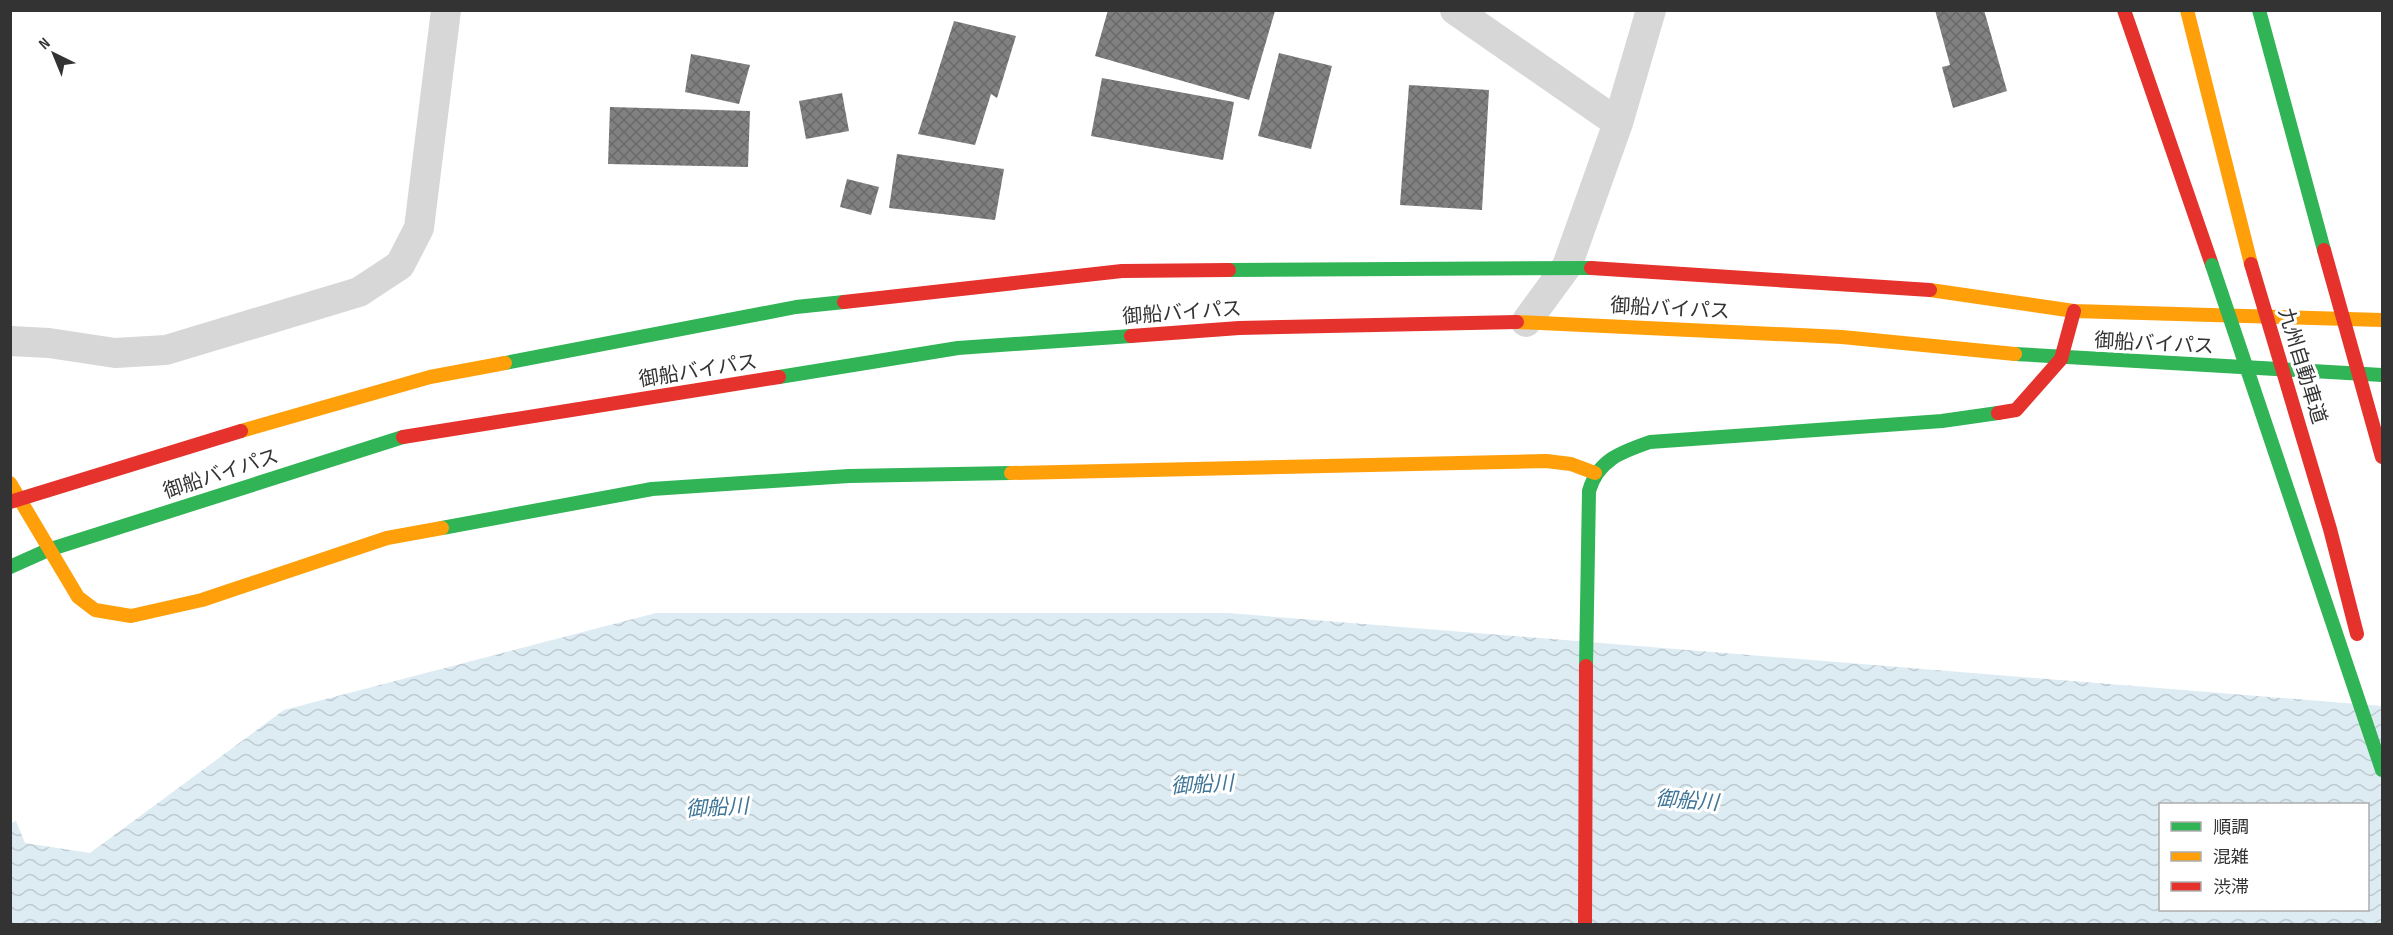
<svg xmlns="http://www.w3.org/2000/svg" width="2393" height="935" viewBox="0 0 2393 935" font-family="'Sofia Sans Condensed','Noto Sans JP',sans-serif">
  <defs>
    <pattern id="water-waves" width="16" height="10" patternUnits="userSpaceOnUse" patternTransform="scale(1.5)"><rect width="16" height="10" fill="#ddebf3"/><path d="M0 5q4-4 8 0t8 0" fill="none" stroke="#becad1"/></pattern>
    <pattern id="building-cross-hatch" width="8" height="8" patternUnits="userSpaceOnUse" patternTransform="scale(1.5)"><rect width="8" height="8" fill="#818181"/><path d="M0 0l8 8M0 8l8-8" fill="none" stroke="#6a6a6a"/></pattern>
  </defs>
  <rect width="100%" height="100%" fill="#fff"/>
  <!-- water -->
  <path fill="url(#water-waves)" fill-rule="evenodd" d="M656 613H1228L2382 706V924H11V823L16 821 25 843 90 853 284 710ZM2160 804H2368V910H2160Z"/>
  <!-- building -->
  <path fill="url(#building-cross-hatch)" d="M1108 10 1275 11 1249 100 1095 56Z
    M1935 10H1984L2007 91 1953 108 1942 67 1950 65Z
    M954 21 1016 36 997 98 991 94 975 145 918 134Z
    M1279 53 1332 66 1311 149 1258 136Z
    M691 54 750 65 739 104 685 92Z
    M1102 78 1234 102 1223 160 1091 136Z
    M1409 85 1489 90 1482 210 1400 205Z
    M842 93 849 131 806 139 799 101Z
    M610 107 750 111 748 167 608 164Z
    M897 154 1004 169 995 220 889 208Z
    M847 179 879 187 871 215 840 207Z"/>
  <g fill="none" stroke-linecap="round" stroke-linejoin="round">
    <!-- street -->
    <path stroke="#d7d7d7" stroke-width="30" d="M1455 10 1618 123
      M1526 322 1567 266 1618 123 1651 10
      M10 341 49 343 115 353 166 350 359 292 400 265 419 228 446 10"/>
    <!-- fast -->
    <path stroke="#30b455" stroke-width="14" d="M2259 10 2324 250
      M1229 270 1591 268
      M2015 354 2382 375
      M505 363 796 307 844 302
      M779 377 958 348 1131 336
      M442 528 652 489 849 476 1011 473
      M10 567 48 550 403 437
      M1586 666 1589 491C1598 460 1621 452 1650 442L1942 421 1998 413"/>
    <!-- slow -->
    <path stroke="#ff9f0a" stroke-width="14" d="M2187 10 2251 264
      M1930 290 2074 311 2382 320
      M1517 322 1842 337 2015 354
      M241 431 430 377 505 363
      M1011 473 1546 461 1571 464 1595 473
      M10 483 78 597 95 610 131 616 202 600 387 538 442 528"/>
    <!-- jam -->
    <path stroke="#e5322d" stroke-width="14" d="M2124 10 2212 265
      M1591 268 1930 290
      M844 302 1122 271 1229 270
      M1131 336 1239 328 1517 322
      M1998 413 2016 410 2061 359 2074 311
      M403 437 779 377
      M10 502 241 431
      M1585 924 1586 666"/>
    <!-- fast-bridge -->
    <path stroke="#30b455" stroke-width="14" d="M2212 265 2382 770"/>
    <!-- jam-bridge -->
    <path stroke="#e5322d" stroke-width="14" d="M2324 250 2382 457
      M2251 264 2330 529 2357 634"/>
  </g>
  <g text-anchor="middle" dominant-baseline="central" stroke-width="6" stroke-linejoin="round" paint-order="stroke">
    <!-- street labels -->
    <g font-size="20" fill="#333" stroke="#fff">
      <text transform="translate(1670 309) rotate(3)">御船バイパス</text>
      <text transform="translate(1182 313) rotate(-4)">御船バイパス</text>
      <text transform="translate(2154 344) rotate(3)">御船バイパス</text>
      <text transform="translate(2302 366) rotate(73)">九州自動車道</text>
      <text transform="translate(698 371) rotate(-9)">御船バイパス</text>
      <text transform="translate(221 474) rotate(-18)">御船バイパス</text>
    </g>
    <!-- water labels -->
    <g font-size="21" font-style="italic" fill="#3f7597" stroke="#fff">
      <text transform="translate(1202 785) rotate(-3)">御船川</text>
      <text transform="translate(1687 801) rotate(4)">御船川</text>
      <text transform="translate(717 808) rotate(-3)">御船川</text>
    </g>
  </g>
  <!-- border -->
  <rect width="2393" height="935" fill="none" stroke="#333333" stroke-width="24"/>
  <!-- legend -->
  <rect x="2159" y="803" width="210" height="108" fill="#ffffff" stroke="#adadad" stroke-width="1.5"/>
  <rect x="2171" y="822" width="30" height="9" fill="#30b455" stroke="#adadad" stroke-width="1.5"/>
  <text x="2213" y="833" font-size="18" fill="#333333">順調</text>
  <rect x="2171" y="852" width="30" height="9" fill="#ff9f0a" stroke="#adadad" stroke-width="1.5"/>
  <text x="2213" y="863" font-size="18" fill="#333333">混雑</text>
  <rect x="2171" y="882" width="30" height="9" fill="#e5322d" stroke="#adadad" stroke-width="1.5"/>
  <text x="2213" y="893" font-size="18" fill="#333333">渋滞</text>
  <!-- north arrow -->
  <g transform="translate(54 54) rotate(317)" stroke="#ffffff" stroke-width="4.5" paint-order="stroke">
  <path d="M0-4.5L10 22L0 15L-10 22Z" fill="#333333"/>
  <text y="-9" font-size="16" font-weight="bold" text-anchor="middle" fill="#333333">N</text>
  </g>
</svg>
